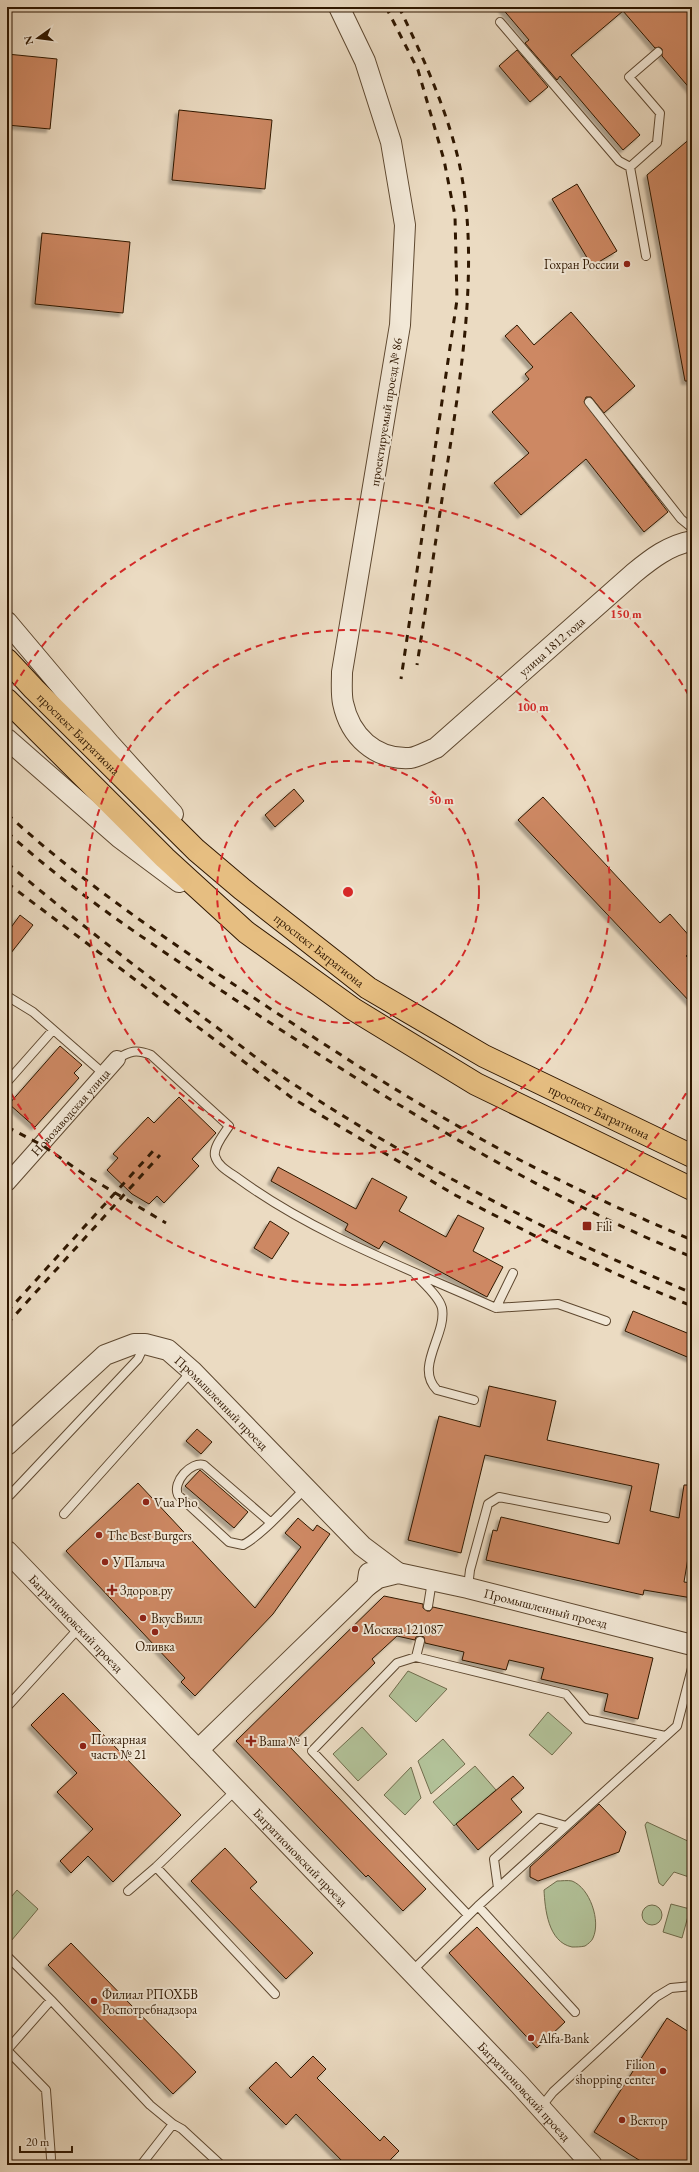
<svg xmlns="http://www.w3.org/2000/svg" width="699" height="2172" viewBox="0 0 699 2172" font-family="'EB Garamond',serif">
  <defs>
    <filter id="shadow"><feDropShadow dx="-3.5" dy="3.5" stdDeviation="1" flood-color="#0004"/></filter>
  </defs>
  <rect width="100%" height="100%" fill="#ebdbc2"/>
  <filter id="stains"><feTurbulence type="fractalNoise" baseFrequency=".005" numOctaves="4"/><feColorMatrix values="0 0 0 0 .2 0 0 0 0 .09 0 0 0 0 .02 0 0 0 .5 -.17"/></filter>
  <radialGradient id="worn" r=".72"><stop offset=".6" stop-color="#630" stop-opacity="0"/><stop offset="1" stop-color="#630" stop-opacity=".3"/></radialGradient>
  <!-- green -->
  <path fill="#b2c198" stroke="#706c4c" d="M408 1671 447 1689 416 1722 389 1696Z
    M548 1712 572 1733 552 1755 529 1735Z
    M362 1727 387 1754 358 1781 333 1754Z
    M443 1739 465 1764 431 1794 418 1761Z
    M475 1766 496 1790 454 1826 433 1802Z
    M411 1767 421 1798 405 1815 384 1795Z
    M647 1822 692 1843V1878L674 1872 663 1886 659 1883 645 1825Z
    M557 1881C561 1881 568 1880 572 1881 590 1888 601 1921 593 1938 592 1941 588 1944 585 1946 581 1947 576 1947 572 1947 548 1942 545 1909 544 1890Z
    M17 1890 38 1909 11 1941 7 1937V1902Z
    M671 1904 690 1909 682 1938 663 1932Z
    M642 1915a10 10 0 1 1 20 0a10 10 0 1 1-20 0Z"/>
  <!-- building -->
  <path fill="#cd8863" stroke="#2f1700" filter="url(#shadow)" d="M501 7H686L692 14V91L662 56V49L659 47 655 48 623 11 571 55 640 135 623 150 560 76 557 80 525 43 529 40Z
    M517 50 548 87 530 102 499 66Z
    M7 54 57 59 50 129 7 125Z
    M179 110 272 120 265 189 172 180Z
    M692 137V381H685L647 175Z
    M577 184 617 251 592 266 552 199Z
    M42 233 130 242 123 313 35 304Z
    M571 312 635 386 604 413 591 397H586L584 402 668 512 644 532 586 459 521 515 494 483 529 453 492 412 529 379 525 374 533 367 505 336 517 325 534 345Z
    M294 789 304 801 275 827 265 815Z
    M543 797 660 923 670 914 692 939V950L686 956 692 962V1004L518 820Z
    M20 915 33 925 7 958V933Z
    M60 1046 82 1065 74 1073 79 1078 35 1127 9 1104Z
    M179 1097 216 1133 192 1159 199 1166 164 1203 157 1196 149 1204 132 1194 107 1170 118 1158 113 1154 148 1117 154 1123Z
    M278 1167 356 1209 372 1178 407 1197 399 1211 446 1237 458 1215 484 1228 473 1251 503 1267 487 1297 384 1241 379 1249 345 1230 348 1224 271 1181Z
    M270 1221 289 1233 272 1259 254 1248Z
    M633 1311 692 1335V1359L625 1331Z
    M489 1386 556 1401 547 1440 659 1464 650 1511 679 1518 684 1485H692V1534L684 1582 692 1583V1598L644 1590 643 1595 486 1560 493 1530 497 1531 501 1517 619 1544 632 1486 485 1455 461 1553 408 1540 439 1416 480 1427Z
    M197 1429 212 1442 201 1454 186 1441Z
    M200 1470 248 1512 234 1528 185 1486Z
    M138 1483 255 1608 301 1547 285 1533 298 1518 313 1531 317 1525 330 1534 273 1614 195 1696 181 1682 185 1678 66 1551Z
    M384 1596 423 1604V1608L427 1611H430L433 1607 653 1658 638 1719 604 1711 608 1694 541 1679 544 1668 509 1660 506 1670 462 1660 464 1652 425 1643 424 1637 421 1636 416 1637 415 1640 397 1636 372 1659 375 1663 289 1746 426 1889 403 1911 368 1875 366 1877 236 1741Z
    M63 1693 181 1815 113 1882 88 1856 71 1873 60 1861 93 1829 57 1792 77 1773 31 1725Z
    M513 1776 524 1788 511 1799 522 1812 478 1850 456 1824Z
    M599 1804 626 1832 619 1852 538 1881 530 1877V1867Z
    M225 1848 257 1882 250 1888 313 1953 286 1979 191 1881Z
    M477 1927 565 2022 537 2048 449 1953Z
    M71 1943 196 2072 173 2094 48 1965Z
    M667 2018 692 2034V2165H647L594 2132Z
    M313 2056 326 2069 317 2078 380 2141 384 2136 399 2151 385 2165H346L296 2114 286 2125 249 2088 276 2062 291 2078Z"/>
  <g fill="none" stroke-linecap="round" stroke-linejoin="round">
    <!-- service casing -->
    <g stroke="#5e4830" stroke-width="10">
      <path id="service" d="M500 22 619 161 630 167
        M646 256 630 167 657 143 660 113 629 77 658 52
        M589 402 681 519 692 528
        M7 996 33 1012 104 1074
        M117 1059C130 1051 136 1049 151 1055L229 1126C224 1134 213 1147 215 1156 218 1167 231 1173 239 1179 316 1235 409 1269 496 1308L513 1273
        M7 1082 53 1030
        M415 1274C423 1283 439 1296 442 1308 447 1335 414 1367 437 1390L474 1400
        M496 1308 558 1304 606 1321
        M10 1495 138 1359 144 1346
        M64 1514 192 1371
        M270 1522 204 1465C191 1461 172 1482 178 1495L229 1542 243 1545C263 1534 288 1505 306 1488
        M468 1587 470 1570 488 1504 499 1497 606 1518
        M428 1606 432 1581
        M416 1657 420 1641
        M7 1707 79 1628
        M156 1867 275 1994
        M498 1888 494 1859 539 1818 566 1826
        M128 1891 156 1867 236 1790
        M478 1906 575 2012
        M468 1915 312 1751 397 1663 416 1657 566 1694 587 1719 665 1736
        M7 1956 51 2000 150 2105 173 2124 182 2129 221 2165
        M411 1972 478 1906 677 1726 692 1668
        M7 2050 46 2090 51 2158
        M7 2050 51 2000
        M541 2107 553 2092 656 1997 671 1988 692 1986
        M141 2165 173 2124"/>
    </g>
    <!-- minor casing -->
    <g stroke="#5e4830" stroke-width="18">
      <g id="minor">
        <path id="s1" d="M7 1183 117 1059"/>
      </g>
    </g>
    <!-- tertiary casing -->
    <g stroke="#5e4830" stroke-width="22">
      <g id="tertiary">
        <path id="s2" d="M339 7 365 61 391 142 405 225 400 325 342 672C342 682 341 694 343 703 350 736 375 760 410 758 418 757 428 751 436 748L634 573C651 559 669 545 692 541"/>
        <path d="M7 622 109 743 173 814"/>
        <path d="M7 739 120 838 179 882"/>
        <path id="s3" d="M7 1445 105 1355 134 1344H145L168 1350 192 1371 362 1546 398 1573"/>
        <path id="s4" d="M7 1551 519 2084 592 2165"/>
        <path id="s5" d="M367 1586 378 1578 398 1573 468 1588 692 1645"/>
        <path d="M198 1750 361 1592 367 1586 369 1573"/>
      </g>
    </g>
    <!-- primary casing -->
    <g stroke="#2f1700" stroke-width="24">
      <g id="primary">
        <path id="s6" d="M7 660 34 689 196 850 242 889 368 988 484 1056 692 1156"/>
        <path d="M7 700 165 858 246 932 353 1009 476 1084 692 1189"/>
      </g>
    </g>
    <!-- service -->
    <use href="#service" stroke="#f2e8d7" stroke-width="8"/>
    <!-- minor -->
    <use href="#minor" stroke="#f2e8d7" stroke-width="16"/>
    <!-- tertiary -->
    <use href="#tertiary" stroke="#f2e8d7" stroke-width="20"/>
    <!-- primary -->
    <use href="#primary" stroke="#e6be81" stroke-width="22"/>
    <!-- rail -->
    <path stroke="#2f1700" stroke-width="3" stroke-dasharray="7 7" stroke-linecap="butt" d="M386 7 418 70 444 160 455 216 457 300 401 679
      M399 7C422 55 445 105 458 158 480 252 463 360 449 454 438 524 428 594 417 665
      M7 814C81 882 165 938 248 994 325 1045 402 1096 483 1140 551 1178 621 1210 692 1240
      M7 832C78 897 166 953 246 1007 389 1101 533 1192 692 1257
      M7 863C76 921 147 976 219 1029 245 1049 271 1070 298 1087 421 1168 556 1237 692 1293
      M7 883 292 1098 455 1195 549 1243 643 1286 692 1306
      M7 1127 42 1145 85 1175 166 1223
      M7 1312 154 1150
      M7 1324 160 1155"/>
  </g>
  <!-- distance rings -->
  <g fill="none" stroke="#d62828" stroke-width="2" stroke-dasharray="7 5">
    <circle cx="348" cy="892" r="131"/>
    <circle cx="348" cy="892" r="262"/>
    <path d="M692 1083A393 393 0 0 1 8 1088M8 696A393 393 0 0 1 692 701"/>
  </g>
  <!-- markers -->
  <g fill="#8f2418" stroke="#f2e8d7" stroke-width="1.5">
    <circle cx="627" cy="264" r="4"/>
    <rect x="582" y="1221" width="10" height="10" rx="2"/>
    <circle cx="146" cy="1502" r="4"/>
    <circle cx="99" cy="1535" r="4"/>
    <circle cx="105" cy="1562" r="4"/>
    <path d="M110 1584h4v4h4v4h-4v4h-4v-4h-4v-4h4z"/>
    <circle cx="143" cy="1618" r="4"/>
    <circle cx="355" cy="1629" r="4"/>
    <circle cx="155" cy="1632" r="4"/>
    <path d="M249 1735h4v4h4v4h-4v4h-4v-4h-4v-4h4z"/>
    <circle cx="83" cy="1746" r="4"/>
    <circle cx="94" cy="2001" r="4"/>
    <circle cx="531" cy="2038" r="4"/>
    <circle cx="663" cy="2071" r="4"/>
    <circle cx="622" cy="2120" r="4"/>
  </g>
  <g text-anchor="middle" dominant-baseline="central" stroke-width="4" stroke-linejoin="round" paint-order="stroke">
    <!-- poi labels -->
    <g font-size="13" fill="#2f1700" stroke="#f2e8d7" text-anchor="start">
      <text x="619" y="264" text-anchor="end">Гохран России</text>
      <text x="596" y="1226">Fili</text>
      <text x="154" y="1502">Vua Pho</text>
      <text x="107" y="1535">The Best Burgers</text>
      <text x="113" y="1562">У Палыча</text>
      <text x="120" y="1590">Здоров.ру</text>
      <text x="151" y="1618">ВкусВилл</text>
      <text x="363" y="1629">Москва 121087</text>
      <text x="155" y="1646" text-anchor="middle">Оливка</text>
      <text x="91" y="1739">Пожарная<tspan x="91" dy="15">часть № 21</tspan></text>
      <text x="259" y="1741">Ваша № 1</text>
      <text x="102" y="1994">Филиал РПОХБВ<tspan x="102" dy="15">Роспотребнадзора</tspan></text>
      <text x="539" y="2038">Alfa-Bank</text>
      <text x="655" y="2064" text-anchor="end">Filion<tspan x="655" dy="15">shopping center</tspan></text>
      <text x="630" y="2120">Вектор</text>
    </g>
    <!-- street labels -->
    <g font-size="13" fill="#2f1700" stroke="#f2e8d7">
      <text transform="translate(386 412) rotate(-81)">проектируемый проезд № 86</text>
      <text stroke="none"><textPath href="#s2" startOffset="989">улица 1812 года</textPath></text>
      <text stroke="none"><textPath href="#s6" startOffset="103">проспект Багратиона</textPath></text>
      <text stroke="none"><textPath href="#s6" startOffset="427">проспект Багратиона</textPath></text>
      <text stroke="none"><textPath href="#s6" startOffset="751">проспект Багратиона</textPath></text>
      <text stroke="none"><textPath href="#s1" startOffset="95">Новозаводская улица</textPath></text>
      <text stroke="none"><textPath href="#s3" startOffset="274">Промышленный проезд</textPath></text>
      <text stroke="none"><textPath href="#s5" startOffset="186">Промышленный проезд</textPath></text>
      <text stroke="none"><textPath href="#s4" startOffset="100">Багратионовский проезд</textPath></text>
      <text stroke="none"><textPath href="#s4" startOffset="424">Багратионовский проезд</textPath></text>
      <text stroke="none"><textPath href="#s4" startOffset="748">Багратионовский проезд</textPath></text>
    </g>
  </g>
  <circle cx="348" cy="892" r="6" fill="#d62828" stroke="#f2e8d7" stroke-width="2"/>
  <g font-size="12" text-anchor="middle" font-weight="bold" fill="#d62828" stroke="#f2e8d7" stroke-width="4" stroke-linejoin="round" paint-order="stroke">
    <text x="626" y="618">150 m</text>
    <text x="533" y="711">100 m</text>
    <text x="441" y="804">50 m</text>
  </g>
  <!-- margin -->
  <rect width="699" height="2172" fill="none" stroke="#ebdbc2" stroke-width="24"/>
  <rect x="8" y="8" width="683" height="2156" fill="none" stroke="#2f1700" stroke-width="2"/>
  <rect x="12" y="12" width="675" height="2148" fill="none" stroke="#2f1700"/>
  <!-- north arrow -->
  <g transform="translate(38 38) rotate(256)" stroke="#f2e8d7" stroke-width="3" paint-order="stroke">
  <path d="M0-3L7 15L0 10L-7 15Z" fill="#2f1700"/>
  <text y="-6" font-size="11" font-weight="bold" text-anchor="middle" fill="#2f1700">N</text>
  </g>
  <!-- scale -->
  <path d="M20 2146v6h52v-6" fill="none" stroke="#2f1700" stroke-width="2"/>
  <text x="26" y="2146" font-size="12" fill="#2f1700" stroke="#f2e8d7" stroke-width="3" paint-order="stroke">20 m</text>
  <rect width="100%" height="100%" filter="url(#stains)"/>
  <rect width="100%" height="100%" fill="url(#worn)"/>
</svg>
